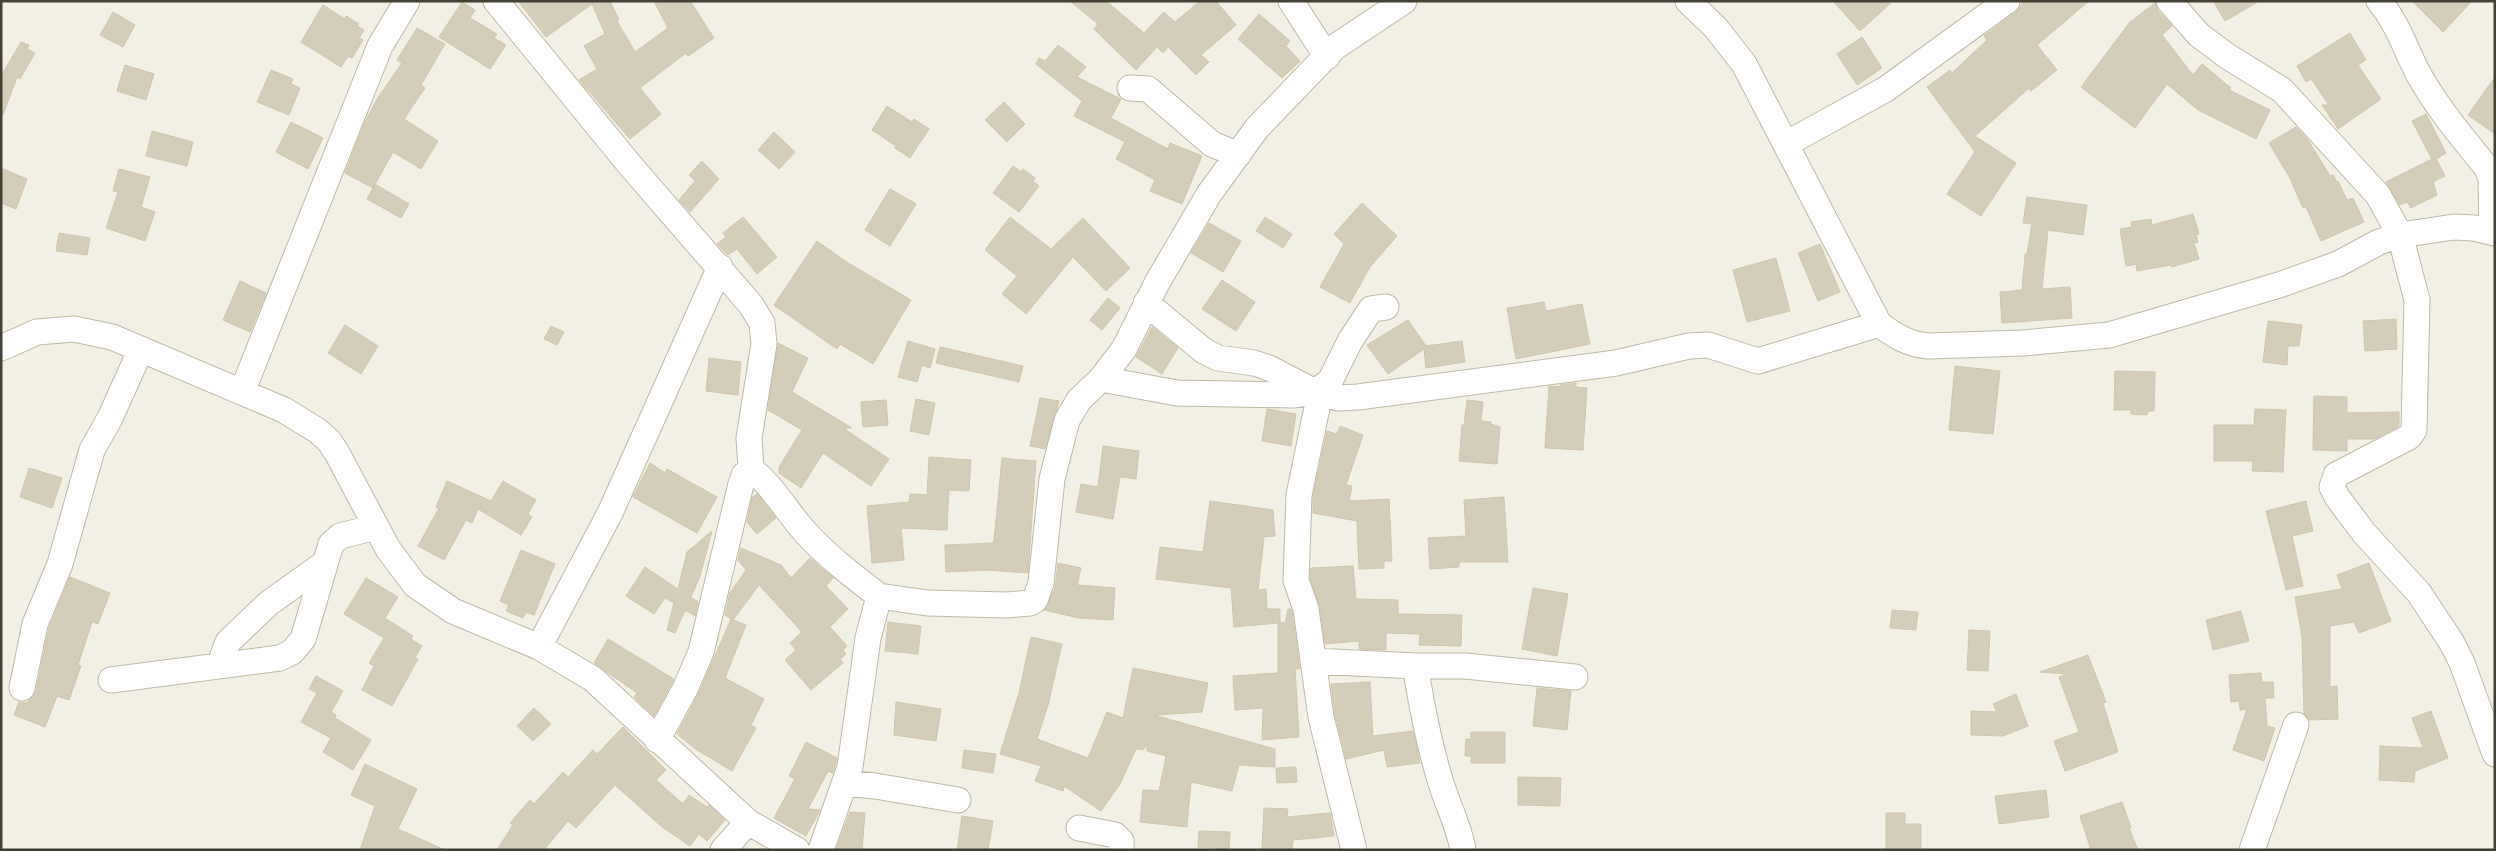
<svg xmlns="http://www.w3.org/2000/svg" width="2496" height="851" viewBox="0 0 2496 851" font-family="'Public Sans',sans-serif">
  <rect width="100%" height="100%" fill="#f2f0e4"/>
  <!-- building -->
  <path fill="#d4cdb9" stroke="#cfc6ac" d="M518 1H610L619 20 617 21 635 52 668 28 654 1H690L714 38 688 56 686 53 640 88 661 114 630 139 579 80 597 69 584 46 605 34 592 4 546 37Z
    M1070 1H1106L1144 33 1164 12 1175 22 1200 1H1216L1236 25 1201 55 1209 62 1196 75 1168 47 1163 53 1157 47 1136 70 1094 29 1098 24Z
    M1833 1H1893L1860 31Z
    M2024 1H2089L2037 45 2057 70 2031 91 2029 88 1975 136 2016 163 1981 216 1947 194 1975 152 1927 87 1950 70 1952 73 1987 40 1984 36 2015 13Z
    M2213 1H2259L2225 21Z
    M2412 1H2472L2443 32Z
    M462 2 475 10 470 18 497 34 494 38 506 45 490 69 439 37Z
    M2155 3 2158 11 2172 26 2162 35 2193 75 2202 64 2231 88 2229 90 2270 110 2256 139 2198 110 2167 84 2135 128 2081 87 2130 22Z
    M323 5 345 19 346 16 359 24 357 26 364 30 359 38 363 40 352 58 348 56 341 67 301 42Z
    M113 12 135 25 123 47 100 35Z
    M1259 14 1290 41 1286 46 1300 61 1282 78 1238 39Z
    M417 28 445 44 421 85 425 88 404 119 438 141 421 169 393 152 373 188 345 173 365 122 377 99 402 63 397 60Z
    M2350 33 2366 60 2358 65 2381 99 2338 129 2322 105H2329L2311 79 2306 82 2297 66Z
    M1862 37 1882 68 1857 85 1837 54Z
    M21 42 29 45 27 49 35 53 20 79 17 77 3 115H1V76Z
    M1058 45 1086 67 1077 77 1121 99 1111 118 1168 149 1170 143 1202 156 1182 204 1150 191 1155 180 1116 159 1125 142 1074 116 1082 101 1036 64 1039 58 1045 61Z
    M125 65 154 74 146 100 117 91Z
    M271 70 293 79 291 84 300 88 289 115 257 102Z
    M2495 77V134L2468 115Z
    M1004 102 1025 124 1007 142 985 120Z
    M887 106 912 122 914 119 929 129 910 158 895 148 896 146 872 130Z
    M2426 114 2446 153 2436 159 2445 176 2433 182 2437 195 2411 208 2407 202 2400 205 2386 182 2432 159 2412 121Z
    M291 122 323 138 308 169 276 152Z
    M2296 127 2308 140 2330 176 2333 175 2337 182 2338 181 2347 200 2353 198 2364 222 2321 241 2306 207 2303 208 2290 178 2269 143Z
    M152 131 193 142 187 166 146 156Z
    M774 132 795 152 779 169 758 150Z
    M702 161 719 179 690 212 679 200 695 181 689 175Z
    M1013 166 1021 172 1023 169 1035 178 1033 181 1039 186 1019 212 993 193Z
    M1 168 27 179 16 209 1 203Z
    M119 169 150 177 141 207 155 212 145 241 106 228 118 192 113 191Z
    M375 184 409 204 401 218 367 199Z
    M890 189 916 204 890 246 865 230Z
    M2027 197 2087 205 2083 235 2048 230 2042 289 2070 287 2072 318 2002 323 2000 292 2022 290 2025 254H2027L2032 224 2023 223Z
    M1362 203 1397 236 1370 267 1350 303 1320 287 1344 244 1334 234Z
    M2193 214 2199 234 2196 235 2198 242 2194 243 2199 259 2172 267 2171 265 2137 271 2136 264 2126 266 2120 229 2132 227 2131 222 2151 219 2152 225Z
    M743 217 777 257 757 274 737 249 728 255 717 244 726 237 723 233Z
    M1010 217 1051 249 1083 218 1130 268 1106 291 1073 257 1026 314 1002 294 1017 276 985 250Z
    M1265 217 1292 234 1283 248 1256 231Z
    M1209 223 1241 241 1223 272 1191 253Z
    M59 233 90 238 87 255 56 251Z
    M817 241 848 263 911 300 873 364 840 344 837 349 774 305Z
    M1820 244 1840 292 1818 301 1798 253Z
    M1776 258 1790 311 1747 322 1733 270Z
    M1222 280 1255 302 1236 331 1202 309Z
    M240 281 266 293 250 332 223 320Z
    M1108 298 1120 308 1102 330 1090 320Z
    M1544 302 1546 311 1582 304 1590 344 1516 359 1507 308Z
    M2396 319 2397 349 2365 351 2363 321Z
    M1408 320 1426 346 1462 341 1465 362 1426 368 1424 349 1388 374 1367 345Z
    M2268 321 2302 325 2299 346H2288L2287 365 2263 362Z
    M345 325 378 346 361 374 328 353Z
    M551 326 564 332 557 345 544 339Z
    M1152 327 1178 348 1162 374 1136 357Z
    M908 341 935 349 930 368 922 365 917 382 898 377Z
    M778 343 808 358 792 392 852 428H843L889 459 871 486 823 453 801 488 779 473V467L802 430 768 410Z
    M940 347 1023 366 1019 382 936 363Z
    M709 358 741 362 738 395 706 391Z
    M1955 366 2000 371 1993 434 1949 430Z
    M2115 371 2155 372 2154 411H2148L2147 415 2131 414V410H2114Z
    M1576 383V387L1587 388 1583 450 1545 448 1549 386 1560 387V385Z
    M2314 396 2347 397V413L2399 412V426L2374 439H2347V451L2313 450Z
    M1040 398 1059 401 1045 449 1030 446Z
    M916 399 935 403 929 435 910 431Z
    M886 400 888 425 863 427 861 402Z
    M1467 400 1483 402 1481 421 1491 422V424L1500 427 1497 464 1459 461 1462 425H1464Z
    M1267 409 1296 414 1291 446 1262 441Z
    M2255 409 2286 410 2283 472 2252 471 2253 461H2214V425H2254Z
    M1340 426 1363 435 1346 485 1352 486 1349 501 1389 499 1392 561H1384V568L1359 569 1357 521 1313 513V497L1327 431 1337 434Z
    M1103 446 1139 451 1136 479 1120 477 1113 519 1076 512 1081 484 1098 487Z
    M929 457 971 460 969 491 949 490 947 530 901 528 904 560 872 563 867 506 909 502 910 494 927 495Z
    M1002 458 1036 461 1028 573 987 570 946 572 945 545 993 543 994 540Z
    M650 463 665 473 667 469 717 497 697 533 633 497Z
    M29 468 62 478 52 508 20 497Z
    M447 481 491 501 503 481 536 500 528 514 532 517 521 535 478 509 472 523 466 520 444 560 418 546 439 508 436 507Z
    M757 494 776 518 757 534 747 522 752 498Z
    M1504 497 1508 562H1459V567L1430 569 1428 538 1466 536 1464 500Z
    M1210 501 1273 510 1275 536 1264 537 1258 590 1266 589 1267 609H1280V622L1285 623 1288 609H1291L1292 612 1300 669H1295L1299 737 1262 740 1263 708 1235 710 1233 676 1278 673V623L1234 627 1231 588 1156 579 1160 547 1203 552Z
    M2306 501 2313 531 2292 536 2303 586 2286 590 2266 511Z
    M712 531 700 576 691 597 698 602 695 616 685 610 675 633 667 630 674 603 665 598 654 614 626 596 645 567 678 589 687 552Z
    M741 548 781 565 791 578 810 558 833 578 826 586 848 609 830 627 847 646 843 650 846 654 840 659 843 663 811 690 785 660 796 650 790 643 802 632 759 585 733 620 746 625 725 678 764 699 751 725 756 728 732 771 697 750 677 734 698 695 731 619 725 615 730 593 746 570 738 560Z
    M521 550 555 564 534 615 526 612 523 618 506 611 509 605 500 601Z
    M1058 563 1081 568 1077 585 1115 588 1113 620 1079 618 1044 610 1055 588Z
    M2369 563 2391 621 2359 633 2354 622 2330 626V687L2337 686 2338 719 2309 720 2304 714 2302 637 2295 597 2342 589 2337 575Z
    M1353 566 1356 599 1398 600V614L1462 615 1461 646 1419 645 1420 634 1386 633V650L1359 649V641L1325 644 1320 607 1310 578 1311 568Z
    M70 577 110 593 98 624 92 622 78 665 81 666 69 700 57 696 45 727 14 715 19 702 27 703 36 691 49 628Z
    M366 578 398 597 385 618 413 636 411 639 422 646 415 657 418 659 392 706 362 690 374 666 369 663 384 638 344 614Z
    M1533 588 1568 594 1557 656 1522 649Z
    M1892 610 1918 612 1916 630 1890 628Z
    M2241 611 2249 641 2213 650 2206 620Z
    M888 622 921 626 918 654 885 651Z
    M1969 630 1990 631 1988 671 1967 670Z
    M1031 637 1062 644 1048 705 1037 739 1088 758 1107 712 1123 718 1133 668 1208 683 1202 712 1154 715 1275 749V767L1239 765 1232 791 1191 782 1187 827 1140 822 1143 790 1159 791 1166 756 1147 751V744L1143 750 1136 749 1120 784 1101 811 1064 786 1063 791 1035 781 1041 766 1000 754 1019 693Z
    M608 639 674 679 654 716 634 697 637 693 594 663Z
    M2088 655 2106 702 2103 703 2118 752 2065 771 2054 741 2079 732 2059 677 2067 674 2040 672Z
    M2261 673 2262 682H2273L2274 698H2265L2267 726 2275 728 2264 761 2233 750 2247 709 2240 710 2239 701 2231 702 2229 675Z
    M316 676 343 691 331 712 336 715 335 718 371 740 353 770 323 752 331 738 301 722 317 693 309 689Z
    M1370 682 1373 736 1413 731 1420 763 1387 767 1384 750 1346 759 1335 714 1331 684Z
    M1537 688 1571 691 1567 730 1533 726Z
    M2016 694 2028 726 2003 736 1971 735V711L1997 712 1993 704Z
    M896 702 941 709 936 741 894 735Z
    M534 708 551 724 533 741 517 726Z
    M2431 711 2448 758 2415 771 2414 782 2379 780 2380 746 2423 748 2412 718Z
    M623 727 666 770 656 780 683 804 689 795 707 807 709 805 725 820 707 841 699 834 690 846 662 827 615 785 576 828 568 821 544 850H497L513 825 510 823 530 800 534 804 563 772 568 777 593 750 597 754Z
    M1471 732H1505V763H1471V756H1465L1466 739H1471Z
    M806 742 837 758 833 773 828 771 808 809 820 810 806 836 774 818 795 779 789 776Z
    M964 750 996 754 993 773 962 768Z
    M365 764 417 789 398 829 445 850H360L375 806 351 795Z
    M1296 767 1297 782 1277 783 1276 768Z
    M1518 777 1561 778 1560 806 1518 805Z
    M2046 790 2049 817 1999 824 1995 796Z
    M2122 802 2131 827 2129 828 2138 850H2091L2080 816Z
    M1264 808 1288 809 1287 817 1330 813 1334 836 1293 840 1292 850H1262Z
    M850 812 865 813 862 850H836Z
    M1886 813H1905V824H1921V850H1886Z
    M962 816 993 821 988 850H957Z
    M1199 831 1230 832 1229 849 1198 847Z"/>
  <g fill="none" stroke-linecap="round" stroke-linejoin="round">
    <!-- minor casing -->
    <g stroke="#beb9a6" stroke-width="27">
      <path id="minor" d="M496 1 629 164 751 305 762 323 764 344 749 438 751 469C773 486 787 512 806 533 828 557 853 576 879 596
        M1291 1 1327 57
        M1688 1 1716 28 1744 64 1879 324C1895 336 1908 344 1928 346L2023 343 2109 335 2279 285 2338 264 2379 242 2400 235 2454 227 2474 228 2495 233
        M2169 1 2199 35 2227 56 2282 90 2378 195 2400 235 2417 300 2414 430 2409 437 2336 475 2332 487 2337 497 2364 533 2419 593 2452 643 2462 663 2495 754
        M2379 1C2399 25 2405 49 2419 75 2438 109 2463 138 2487 168L2491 179 2492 232
        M1130 88 1148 89 1212 144 1238 155
        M1786 144 1886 89 2007 1
        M1146 303 1204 351 1218 358 1254 363 1269 368 1315 392 1338 398 1358 397 1616 363 1689 346 1708 345 1758 361 1879 324
        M1 348 37 332 74 329 112 337 284 410 318 431 329 441 337 453 388 549 415 585 453 611 539 647 593 679 748 822 797 850
        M1101 379 1177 393 1293 395 1315 392 1318 403 1299 495 1296 580 1306 609 1321 717 1354 850
        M242 392 380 46 407 1
        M1315 392 1330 381 1350 341 1371 309 1386 307
        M539 647 610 513 720 267
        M1313 661 1417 666
        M219 666 228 642 269 603 325 563
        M111 680 280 658 292 652 303 639 331 544 340 536 376 527
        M22 688 35 624 60 564 92 450 110 418 141 349
        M657 740 685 689 701 652 741 484 744 475 751 469
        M845 783 875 786 958 800
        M1079 828 1115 835 1121 841V850
        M723 850 748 822
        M821 850 850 767 868 638 879 596 927 603 1007 605 1030 603 1035 600 1041 583 1052 479 1067 420 1079 400 1101 379 1124 349 1157 283 1209 194 1257 128 1335 47 1404 1
        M1463 850C1459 826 1448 806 1441 783 1430 748 1423 713 1417 677V666H1465L1575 677
        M2252 850 2296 725"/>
    </g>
    <!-- minor -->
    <use href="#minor" stroke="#fff" stroke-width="25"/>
  </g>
  <!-- border -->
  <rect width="2496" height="851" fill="none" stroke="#444034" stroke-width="5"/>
</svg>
